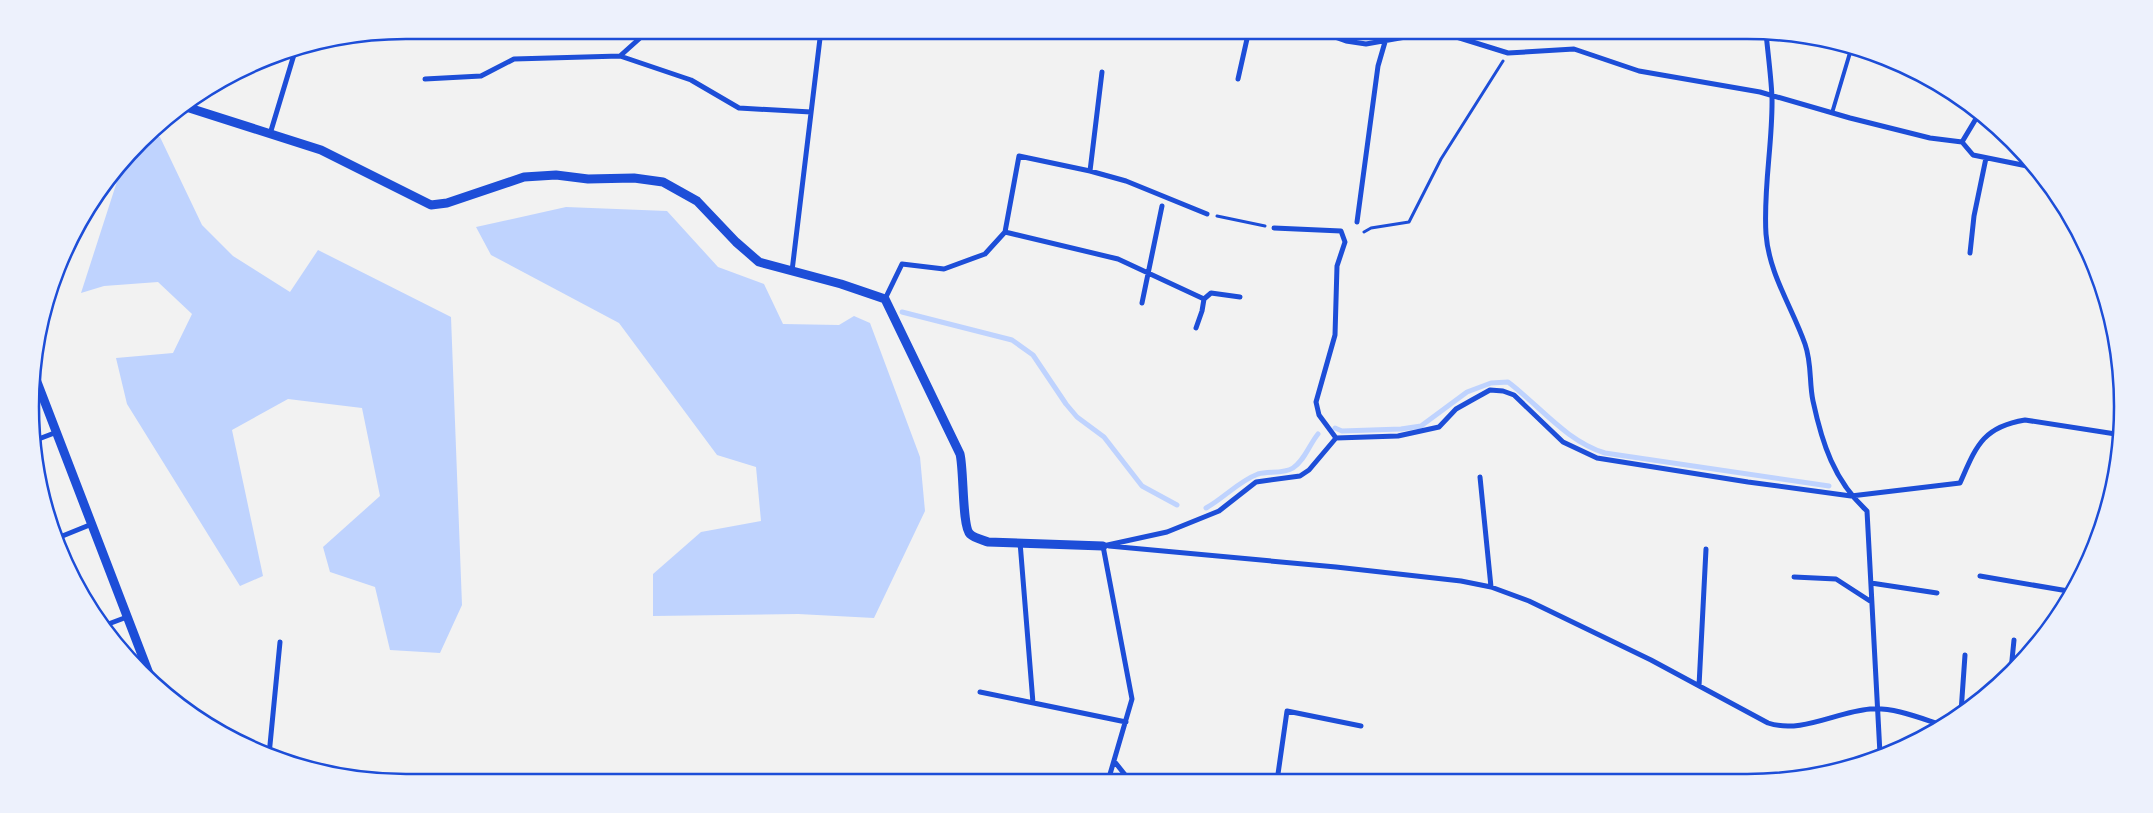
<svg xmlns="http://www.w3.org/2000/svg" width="2153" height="813" viewBox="0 0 2153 813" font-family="Cabin,sans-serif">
  <rect width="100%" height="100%" fill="#f2f2f2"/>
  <!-- water -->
  <path fill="#bfd3fe" d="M149 135 160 137 202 225 233 256 290 292 318 250 451 317 462 605 440 653 390 650 375 587 330 572 323 547 380 496 362 408 288 399 232 430 263 576 240 586 127 404 116 358 173 353 192 314 158 282 104 286 81 293 121 169Z
    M566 207 667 211 718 267 764 284 783 324 839 325 854 316 870 323 920 457 925 511 874 618 798 614 653 616V574L701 532 761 521 756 467 717 455 619 323 491 255 476 227Z"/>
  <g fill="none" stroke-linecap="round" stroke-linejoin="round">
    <!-- stream -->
    <path stroke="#bfd3fe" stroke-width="5" d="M902 312 1012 340 1033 355 1066 404 1077 417 1104 437 1142 486 1177 505
      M1335 428 1342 431 1401 429 1421 426 1467 392 1491 383 1508 382C1540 406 1566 441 1605 453L1829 486
      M1206 508C1224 498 1239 481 1258 474 1268 471 1284 474 1293 468 1305 460 1309 445 1318 434"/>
    <!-- path -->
    <path stroke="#1d4ed8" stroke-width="3" d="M1217 216 1265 226
      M1364 232 1371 228 1409 222 1441 159 1503 61"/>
    <!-- service -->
    <path stroke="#1d4ed8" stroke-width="4" d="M1832 113 1852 46"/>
    <!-- minor -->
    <path stroke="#1d4ed8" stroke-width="5" d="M1315 30 1346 41 1366 44 1428 33 1450 35 1508 53 1574 49 1639 71 1760 92 1850 118 1930 138 1962 142 1973 155 2037 168
      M1766 33C1768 54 1771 76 1772 97 1773 142 1763 188 1766 234 1769 274 1792 307 1805 344 1812 364 1809 382 1813 401 1822 443 1834 481 1867 511L1880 754
      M620 56 649 30
      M425 79 481 76 514 59 620 56 691 80 739 108 811 112
      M1238 79 1249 30
      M270 134 296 48
      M1962 142 1980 112
      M1090 171 1102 72
      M1357 222 1378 66 1385 42
      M1274 228 1341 231 1345 242 1337 266 1335 335 1316 402 1319 415 1336 438
      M1005 232 1118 259 1204 299
      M1970 253 1974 216 1986 158
      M792 271 821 30
      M885 299 902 264 944 269 985 254 1005 232 1019 156 1090 171 1126 181 1207 214
      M1142 303 1162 206
      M1196 328 1202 311 1204 299 1211 293 1240 297
      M36 440 57 432
      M1480 477 1491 587
      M55 539 92 524
      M1020 542 1033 703
      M1103 546 1167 532 1219 511 1256 482 1300 476 1309 470 1336 438 1398 436 1439 427 1456 409 1472 400 1490 390 1503 391 1514 395 1563 442 1597 458 1748 482 1851 496 1960 483C1976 447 1982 427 2025 420L2122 435
      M1103 546 1132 699 1108 781
      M1109 546 1336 567 1461 581 1491 587 1529 601 1651 660 1768 723C1801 734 1836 712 1870 709 1894 707 1920 718 1942 725
      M1980 576 2074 592
      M1794 577 1836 579 1870 601
      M1871 583 1937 593
      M103 626 127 617
      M2011 670 2014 640
      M1699 686 1706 549
      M980 692 1126 722
      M1961 712 1965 655
      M269 755 280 642
      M1114 761 1130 781
      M1277 781 1287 711 1361 726"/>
    <!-- tertiary -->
    <path stroke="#1d4ed8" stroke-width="9" d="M183 106 321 150 431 205 447 203 524 177 556 175 588 179 634 178 663 182 697 201 736 242 759 262 841 284 885 299 960 454C964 470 962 527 970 534 974 538 983 540 988 542L1103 546
      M34 374 150 676"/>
  </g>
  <!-- crop -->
  <path d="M0 0H2153V813H0ZM406 39H1747A367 367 0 0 1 2114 406V407A367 367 0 0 1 1747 774H406A367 367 0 0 1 39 407V406A367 367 0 0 1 406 39Z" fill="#edf1fc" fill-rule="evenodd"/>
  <path fill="none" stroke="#1d4ed8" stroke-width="2.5" d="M406 39H1747A367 367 0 0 1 2114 406V407A367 367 0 0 1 1747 774H406A367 367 0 0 1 39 407V406A367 367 0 0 1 406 39Z"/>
</svg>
